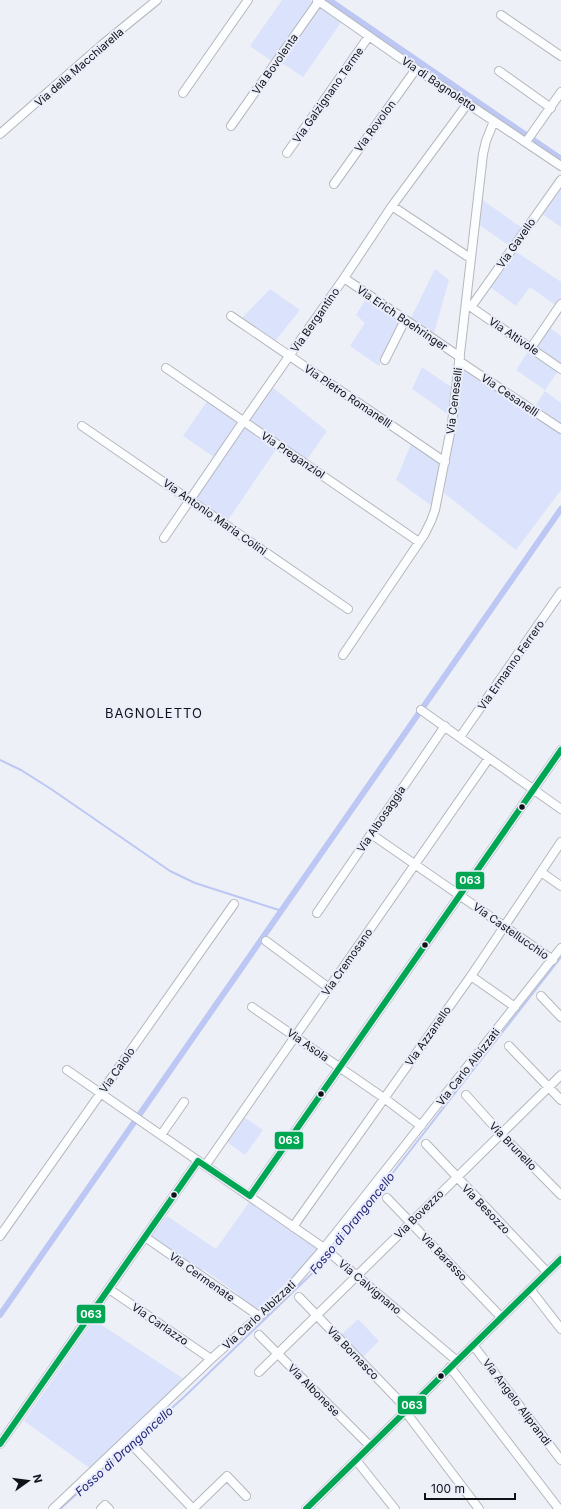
<svg xmlns="http://www.w3.org/2000/svg" width="561" height="1509" viewBox="0 0 561 1509" font-family="Inter,sans-serif">
  <rect width="100%" height="100%" fill="#eef0f7"/>
  <!-- green -->
  <path fill="#dbe2fb" d="M282 0H310L314 3 273 62 250 46Z
    M320 6 342 21 303 77 280 62Z
    M561 187V227L542 214Z
    M481 199 522 228 511 247 478 224Z
    M515 251 561 282V309L530 287 516 306 490 287Z
    M435 269 449 280 434 333 411 318Z
    M270 289 300 310 275 341 242 318Z
    M367 297 399 321 379 366 350 346 365 323 356 315Z
    M550 328 561 336V365L536 348Z
    M529 350 558 371 545 390 516 370Z
    M422 367 451 387 449 415 412 389Z
    M462 367 534 408 545 391 561 403V490L516 550 444 493Z
    M272 387 327 431 306 461 249 420Z
    M208 400 239 422 214 457 183 436Z
    M245 425 277 448 228 520 194 498Z
    M411 444 440 464 432 506 396 480Z
    M244 1117 263 1130 245 1155 227 1142Z
    M250 1201 320 1249 303 1268 255 1311 236 1297 238 1294 203 1269 200 1272 151 1238V1236L167 1216 216 1249Z
    M358 1319 379 1341 363 1357 341 1335Z
    M94 1320 184 1379 91 1469 24 1421Z"/>
  <g fill="none" stroke-linecap="round" stroke-linejoin="round">
    <!-- stream -->
    <path stroke="#bcc7f4" stroke-width="2" d="M0 760 21 770 51 789 170 871 195 883 282 911
      M332 1251 561 957
      M60 1509 184 1397 324 1262 329 1255"/>
    <!-- canal -->
    <path stroke="#bcc7f4" stroke-width="6" d="M329 0 561 159
      M0 1315 561 509"/>
    <!-- minor casing -->
    <g stroke="#b5b7bc" stroke-width="10">
      <path id="minor" d="M317 0 416 69 561 166
        M501 15 561 56
        M499 71 551 108
        M183 93 248 0
        M231 126 319 1
        M0 134 103 44 157 0
        M526 142 561 92
        M287 153 369 36
        M334 184 416 69
        M392 206 470 258
        M344 278 460 357
        M467 306 471 307 561 369
        M471 307 561 180
        M231 316 445 462
        M531 348 561 304
        M385 360 405 320
        M459 361 561 429
        M166 368 419 542
        M82 426 348 609
        M164 538 243 422 344 278 392 206 468 103
        M343 655 424 535 431 521 435 510 452 423 483 154 486 141 494 121
        M421 710 561 809
        M460 737 561 592
        M371 834 553 960
        M541 872 561 886
        M317 913 445 726
        M266 941 329 988
        M471 976 515 1007
        M541 996 561 1017
        M252 1007 384 1098 421 1126
        M509 1046 561 1100
        M67 1070 324 1248 457 1361
        M466 1095 501 1134 561 1195
        M161 1135 184 1102
        M426 1144 547 1272
        M205 1166 489 758
        M250 1196 561 750
        M387 1198 501 1317
        M293 1227 471 976 561 842
        M0 1236 234 904
        M145 1237 259 1316
        M109 1289 211 1359
        M530 1289 561 1329
        M299 1297 407 1409
        M259 1335 370 1446
        M473 1345 561 1460
        M450 1367 559 1509
        M259 1372 561 1075
        M405 1411 479 1509
        M0 1444 198 1161
        M134 1447 193 1509
        M356 1460 395 1509
        M53 1509 211 1359 285 1293 324 1248 561 948
        M101 1509 105 1505 109 1509
        M193 1509 227 1476 246 1496
        M306 1509 561 1259"/>
    </g>
    <!-- minor -->
    <use href="#minor" stroke="#fcfdfe" stroke-width="8"/>
    <!-- bus-1 casing -->
    <g stroke="#eaeefb" stroke-width="9">
      <path id="bus-1" d="M0 1444 198 1161 250 1196 561 750
        M306 1509 561 1259"/>
    </g>
    <!-- bus-1 -->
    <use href="#bus-1" stroke="#00a651" stroke-width="6"/>
  </g>
  <!-- markers -->
  <g fill="#111216" stroke="#eaeefb" stroke-width="1.5">
    <circle cx="522" cy="807" r="3.5"/>
    <circle cx="425" cy="945" r="3.5"/>
    <circle cx="321" cy="1094" r="3.5"/>
    <circle cx="174" cy="1195" r="3.5"/>
    <circle cx="441" cy="1376" r="3.5"/>
  </g>
  <g text-anchor="middle" dominant-baseline="central" stroke-width="4" stroke-linejoin="round" paint-order="stroke">
    <!-- street labels -->
    <g font-size="11" fill="#111216" stroke="#eaeefb">
      <text transform="translate(275 64) rotate(-55)">Via Bovolenta</text>
      <text transform="translate(79 67) rotate(-41)">Via della Macchiarella</text>
      <text transform="translate(439 84) rotate(34)">Via di Bagnoletto</text>
      <text transform="translate(328 95) rotate(-55)">Via Galzignano Terme</text>
      <text transform="translate(375 126) rotate(-54)">Via Rovolon</text>
      <text transform="translate(516 243) rotate(-55)">Via Gavello</text>
      <text transform="translate(402 318) rotate(34)">Via Erich Boehringer</text>
      <text transform="translate(315 320) rotate(-55)">Via Bergantino</text>
      <text transform="translate(514 336) rotate(34)">Via Altivole</text>
      <text transform="translate(510 395) rotate(34)">Via Cesanelli</text>
      <text transform="translate(348 396) rotate(34)">Via Pietro Romanelli</text>
      <text transform="translate(454 401) rotate(-83)">Via Ceneselli</text>
      <text transform="translate(293 455) rotate(34)">Via Preganziol</text>
      <text transform="translate(215 517) rotate(35)">Via Antonio Maria Colini</text>
      <text transform="translate(511 665) rotate(-55)">Via Ermanno Ferrero</text>
      <text transform="translate(381 819) rotate(-56)">Via Albosaggia</text>
      <text transform="translate(511 931) rotate(35)">Via Castellucchio</text>
      <text transform="translate(347 962) rotate(-55)">Via Cremosano</text>
      <text transform="translate(428 1036) rotate(-55)">Via Azzanello</text>
      <text transform="translate(308 1045) rotate(35)">Via Asola</text>
      <text transform="translate(468 1067) rotate(-52)">Via Carlo Albizzati</text>
      <text transform="translate(117 1070) rotate(-55)">Via Caiolo</text>
      <text transform="translate(513 1146) rotate(46)">Via Brunello</text>
      <text transform="translate(486 1209) rotate(46)">Via Besozzo</text>
      <text transform="translate(419 1214) rotate(-45)">Via Bovezzo</text>
      <text transform="translate(444 1257) rotate(46)">Via Barasso</text>
      <text transform="translate(202 1277) rotate(35)">Via Cermenate</text>
      <text transform="translate(370 1287) rotate(40)">Via Calvignano</text>
      <text transform="translate(259 1315) rotate(-43)">Via Carlo Albizzati</text>
      <text transform="translate(160 1324) rotate(34)">Via Carlazzo</text>
      <text transform="translate(353 1353) rotate(46)">Via Bornasco</text>
      <text transform="translate(314 1390) rotate(45)">Via Albonese</text>
      <text transform="translate(517 1402) rotate(53)">Via Angelo Aliprandi</text>
    </g>
    <!-- water labels -->
    <g font-size="12" font-style="italic" fill="#1b1c71" stroke="#eaeefb">
      <text transform="translate(352 1223) rotate(-51)">Fosso di Drangoncello</text>
      <text transform="translate(124 1451) rotate(-42)">Fosso di Drangoncello</text>
    </g>
    <!-- quarter labels -->
    <g font-size="13" letter-spacing="1" fill="#111216" stroke="#eaeefb">
      <text x="154" y="713">BAGNOLETTO</text>
    </g>
  </g>
  <g stroke="#eaeefb" stroke-width="1.5">
    <rect x="455" y="871" width="30" height="19" rx="4" fill="#00a651"/>
    <rect x="274" y="1131" width="30" height="19" rx="4" fill="#00a651"/>
    <rect x="76" y="1304" width="30" height="20" rx="4" fill="#00a651"/>
    <rect x="397" y="1395" width="30" height="20" rx="4" fill="#00a651"/>
  </g>
  <g font-size="11" text-anchor="middle" font-weight="bold" fill="#fff">
    <text x="470" y="884">063</text>
    <text x="289" y="1144">063</text>
    <text x="91" y="1318">063</text>
    <text x="412" y="1409">063</text>
  </g>
  <!-- north arrow -->
  <g transform="translate(28 1481) rotate(76)" stroke="#eaeefb" stroke-width="3" paint-order="stroke">
  <path d="M0-3L7 15L0 10L-7 15Z" fill="#111216"/>
  <text y="-6" font-size="11" font-weight="bold" text-anchor="middle" fill="#111216">N</text>
  </g>
  <!-- scale -->
  <path d="M425 1493v6h90v-6" fill="none" stroke="#111216" stroke-width="2"/>
  <text x="431" y="1493" font-size="12" fill="#111216" stroke="#eaeefb" stroke-width="3" paint-order="stroke">100 m</text>
</svg>
